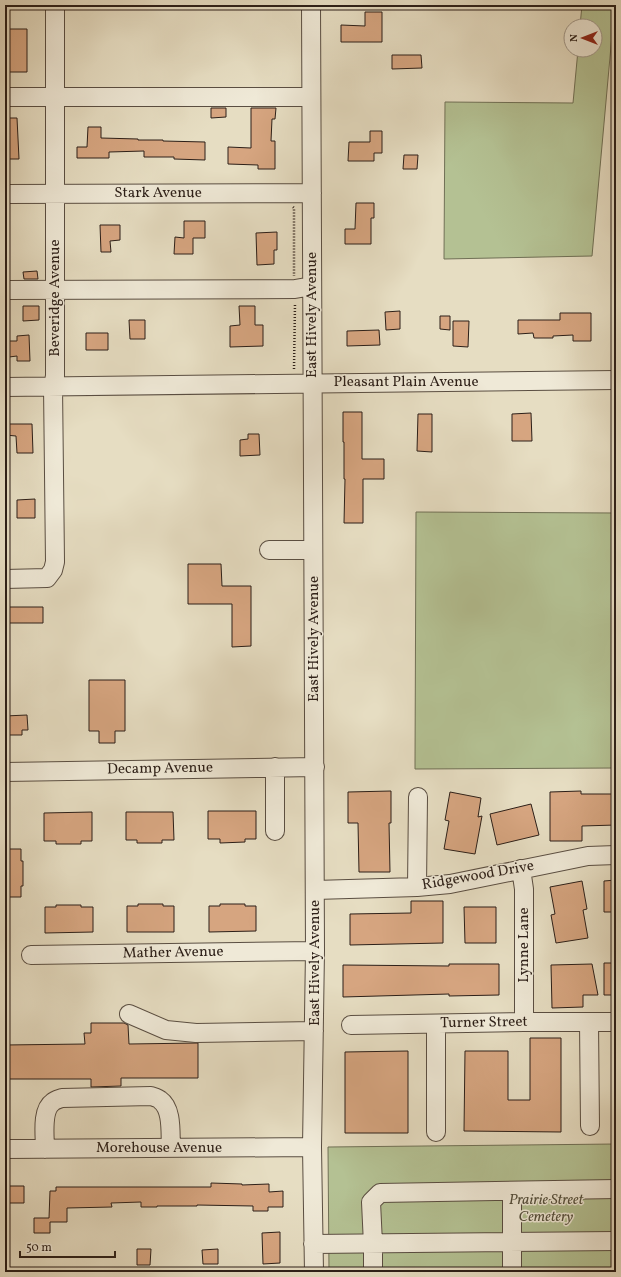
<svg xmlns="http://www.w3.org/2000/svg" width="621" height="1277" viewBox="0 0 621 1277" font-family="Vollkorn,serif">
  <rect width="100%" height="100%" fill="#e6ddc2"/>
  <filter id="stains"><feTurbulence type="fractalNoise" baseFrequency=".005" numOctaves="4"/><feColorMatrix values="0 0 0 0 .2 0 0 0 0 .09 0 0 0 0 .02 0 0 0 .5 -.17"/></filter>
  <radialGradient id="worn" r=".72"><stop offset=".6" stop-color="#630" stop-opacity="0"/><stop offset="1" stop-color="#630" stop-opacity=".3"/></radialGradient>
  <!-- green -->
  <path fill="#b4c193" stroke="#707056" d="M582 5H616V35H612L592 256 444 259 445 102 573 103 578 50H595V26H580Z
    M416 512 616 513V768L415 769Z
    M616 1144V1272H329L328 1147Z"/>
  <!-- building -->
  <path fill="#d6a580" stroke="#2c1f18" d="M365 12H382V42H341V25L365 26Z
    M6 29H27V72H7Z
    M392 55H421L422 68 392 69Z
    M211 108H226V117L211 118Z
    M251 108H276L275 119H272L271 141H275V169H258V165L228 164V147L251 148Z
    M5 118H17L19 159H5Z
    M88 127H101V138L138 139V140H163V141L205 142V160L174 159V157H144V151L109 152V158H77V147H87Z
    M370 131H382V153H374V161H348L349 142H370Z
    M404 155H418L417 169H403Z
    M356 203H374V218H371V244H345V229H355Z
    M184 221H205V238H193V254H174L175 237 184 238Z
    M100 225H120V240L110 241 111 252H101Z
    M277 232V250H274V264L257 265 256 233Z
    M37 271 38 279H24L23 272Z
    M23 306H39V320L23 321Z
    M239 306H255V325H263V346L230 347V326L240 325Z
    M400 311V329L386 330 385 312Z
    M560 313H591V341H573V335L553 336V338H534L533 333 518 334V320H560Z
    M440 316H450V330L440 329Z
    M129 320H145V339H130Z
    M453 321H469L468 347 453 346Z
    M379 330 380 345 347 346V331Z
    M86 333H108V350H86Z
    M29 335 30 361H17V356L9 357V341H17V336Z
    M343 412H362V459H384V479H363V523H344L345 479H344V442H343Z
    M531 413 532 441H512V414Z
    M418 414H432V452L417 451Z
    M5 424H32L33 453H17L16 436 5 435Z
    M248 434H259L260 455 240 456V440L248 439Z
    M35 499V518H17V500Z
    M188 564H221L222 586H251V646L232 647V604H188Z
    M5 607H43V623H5Z
    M89 680H125V731H115V743H99V731H89Z
    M27 715 28 730H22V735H5V716Z
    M391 791V823H389L390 872H359L358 823H348V792Z
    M581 791V794H616V825L582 826V841H550V792Z
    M450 792 481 798 478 817 482 816 475 854 444 849 449 821 445 820Z
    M531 804 539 835 497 845 490 814Z
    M208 811H256V839H245V842L220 843V839H208Z
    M92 812V841H81V844H56V841H44V813Z
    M126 812H173L174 840H162V843H137V840H126Z
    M5 849H21V861H23V886H21V897H5Z
    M616 880V912H604V881Z
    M582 881 587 909 583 910 588 938 556 943 551 915 555 914 550 887Z
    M411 901H443V943L350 945V914L411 913Z
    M138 904H163V906H174V932H127V906H138Z
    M220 904H245V906H256V931L209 932V906H220Z
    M56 905H81V907H93V932L45 933V907H56Z
    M464 907H496V943H465Z
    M604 963H616V995H604Z
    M449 964H499V995L449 996V994L343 997V965L449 966Z
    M592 964 598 995H583V1007L552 1008 551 965Z
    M91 1023H124L128 1025 129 1044 198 1043V1078H121V1086L91 1087V1079H5V1045L85 1044 84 1033H91Z
    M530 1038H561V1132L464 1131 465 1051H508V1100H530Z
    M408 1051V1133H345V1052Z
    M211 1183 242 1184V1185L269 1184V1192L283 1191V1207H268V1211H253V1206L197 1205V1206H157V1207H141V1202L111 1203 112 1207 67 1208V1222H50V1233H34V1218H49L50 1191H56V1187H211Z
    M5 1186H24V1203H5Z
    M280 1232V1263L263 1264 262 1233Z
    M137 1249H151L150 1265H137Z
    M218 1249V1264H203L202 1250Z"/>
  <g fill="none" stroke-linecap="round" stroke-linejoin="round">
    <!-- minor casing -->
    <g stroke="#5a4e42" stroke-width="20">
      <path id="minor" d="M311 5 315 951 312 1147 314 1272
        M5 97H311
        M5 194 312 193
        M5 290 295 289 312 286
        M5 387 616 380
        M269 550H313
        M5 579 47 578 53 570 55 562 53 386 55 376V5
        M275 767V831
        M5 772 315 767
        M521 869 524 889V1022
        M417 887 418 797
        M315 890 417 887 450 884 588 856 616 855
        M31 955 315 951
        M129 1014 166 1030 196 1033 314 1031
        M589 1022 590 1126
        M436 1024V1132
        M351 1025 524 1022H616
        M5 1149 312 1147
        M45 1149C45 1136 41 1110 53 1102 55 1100 59 1099 62 1098L151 1096C154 1097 158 1098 160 1100 173 1109 170 1134 171 1148
        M313 1244 616 1241
        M373 1272V1244L371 1202 380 1193 616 1189
        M512 1272V1191"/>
    </g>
    <!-- path -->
    <path stroke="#2c1f18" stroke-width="2.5" stroke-dasharray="1 2" stroke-linecap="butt" d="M293 207 294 208V276
      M294 369 295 303"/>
    <!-- minor -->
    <use href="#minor" stroke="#efe9d7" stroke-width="18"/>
  </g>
  <g text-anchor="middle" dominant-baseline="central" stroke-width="3" stroke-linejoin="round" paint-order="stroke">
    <!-- street labels -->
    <g font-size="15" fill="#2c1f18" stroke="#efe9d7">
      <text x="158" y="193">Stark Avenue</text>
      <text transform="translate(55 298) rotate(-90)">Beveridge Avenue</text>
      <text transform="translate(312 315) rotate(-90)">East Hively Avenue</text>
      <text x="406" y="382">Pleasant Plain Avenue</text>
      <text transform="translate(314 639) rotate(-90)">East Hively Avenue</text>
      <text transform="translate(160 769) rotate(-1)">Decamp Avenue</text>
      <text transform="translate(478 876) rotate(-10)">Ridgewood Drive</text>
      <text transform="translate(524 945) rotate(-90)">Lynne Lane</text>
      <text transform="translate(173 953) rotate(-1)">Mather Avenue</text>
      <text transform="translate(315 963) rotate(-90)">East Hively Avenue</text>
      <text transform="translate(484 1023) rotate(-1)">Turner Street</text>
      <text x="159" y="1148">Morehouse Avenue</text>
    </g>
    <!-- park labels -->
    <g font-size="15" font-style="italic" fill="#55503d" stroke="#efe9d7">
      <text x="546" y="1200">Prairie Street<tspan x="546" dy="17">Cemetery</tspan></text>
    </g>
  </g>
  <!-- margin -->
  <rect width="621" height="1277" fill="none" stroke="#e6ddc2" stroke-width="20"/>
  <rect x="6" y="6" width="609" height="1265" fill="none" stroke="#2c1f18" stroke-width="2"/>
  <rect x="10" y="10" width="601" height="1257" fill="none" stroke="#2c1f18"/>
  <!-- north arrow -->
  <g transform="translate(583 38) rotate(270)"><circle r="19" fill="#efe9d7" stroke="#a1988b"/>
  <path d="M0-3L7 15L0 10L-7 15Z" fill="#8f2418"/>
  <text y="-6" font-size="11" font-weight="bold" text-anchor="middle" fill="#2c1f18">N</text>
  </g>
  <!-- scale -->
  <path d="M20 1251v6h95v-6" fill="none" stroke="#2c1f18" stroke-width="2"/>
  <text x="26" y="1251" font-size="12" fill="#2c1f18" stroke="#efe9d7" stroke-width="3" paint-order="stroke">50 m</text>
  <rect width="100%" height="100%" filter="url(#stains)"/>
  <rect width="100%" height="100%" fill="url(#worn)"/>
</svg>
